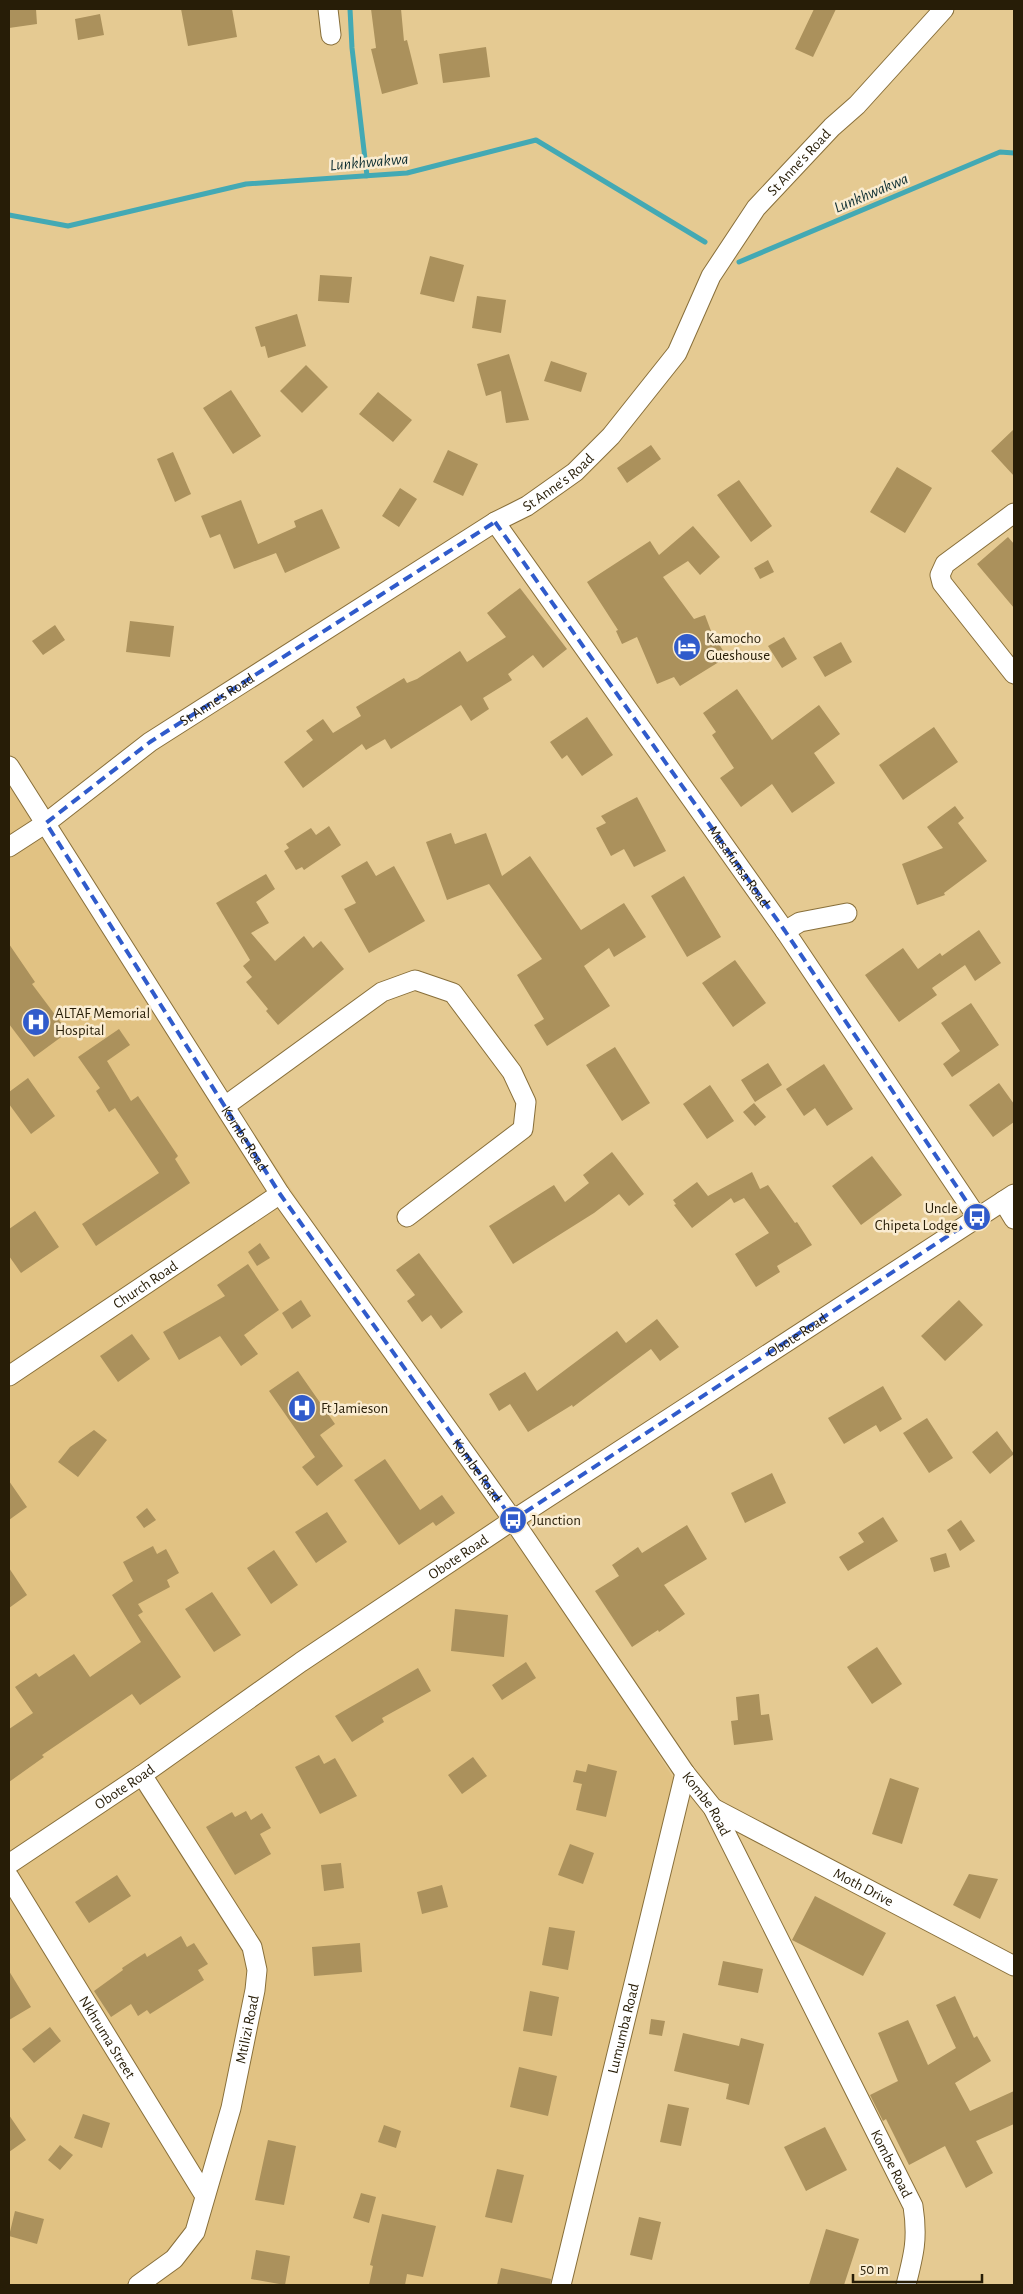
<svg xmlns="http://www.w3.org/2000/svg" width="1023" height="2294" viewBox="0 0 1023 2294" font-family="'Alegreya Sans',sans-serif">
  <rect width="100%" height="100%" fill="#e5ca92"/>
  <!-- built -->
  <path fill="#e1c283" d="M9 770 27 793 498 1500 686 1798 569 2285H9Z"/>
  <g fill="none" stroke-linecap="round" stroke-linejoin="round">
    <!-- stream -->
    <path stroke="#43a9b4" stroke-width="5" d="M350 9 352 48 367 176
      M9 215 68 226 246 184 407 173 536 140 705 242
      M739 262 1000 152 1014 153"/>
  </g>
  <!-- building -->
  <path fill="#ab915c" d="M9 9H36L37 24 9 28Z
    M181 9H232L237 37 188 46Z
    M371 9H401L404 41 407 40 418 84 382 94 371 49 376 48Z
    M814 9H836L813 57 795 49Z
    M100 14 104 35 78 40 75 19Z
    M486 47 490 77 443 83 439 54Z
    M430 256 464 265 454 302 420 294Z
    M320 275 352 277 349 303 318 301Z
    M477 296 506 300 501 333 472 328Z
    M297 314 306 346 268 358 265 346 261 347 255 327Z
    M509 354 529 420 506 423 501 391 486 396 477 364Z
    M551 361 587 373 581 392 544 381Z
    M306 365 328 387 302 413 280 391Z
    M231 390 261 436 233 454 203 408Z
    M378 392 412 420 393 442 359 414Z
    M1014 429V476L991 451Z
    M651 445 661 459 627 483 617 468Z
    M448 450 478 464 463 496 433 482Z
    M173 452 191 494 175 502 157 459Z
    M897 467 932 488 905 533 870 512Z
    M739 480 772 526 751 542 717 495Z
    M400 488 417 499 399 527 382 516Z
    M241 500 258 544 296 527 294 521 322 509 340 548 285 573 276 553 234 569 220 534 210 538 201 516Z
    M693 526 720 557 700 575 688 561 663 577 694 619 705 615 711 631 727 657 680 686 674 677 657 684 637 637 622 644 616 631 618 630 587 582 650 541 659 555Z
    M1008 537 1014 544V608L977 564Z
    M768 560 774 572 760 579 754 568Z
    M520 588 567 649 543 668 533 655 508 674 512 680 483 698 489 709 471 721 461 705 391 749 385 739 366 750 362 744 303 788 284 762 313 740 306 731 323 719 333 733 361 716 356 707 404 678 407 683 417 679 460 651 467 662 506 637 487 613Z
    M130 621 174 626 170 657 126 652Z
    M55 625 65 640 43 655 32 641Z
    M784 637 797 659 782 668 768 646Z
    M841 642 852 662 825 677 813 657Z
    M737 689 772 740 819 705 840 734 814 753 835 783 792 813 772 784 741 807 720 778 734 768 712 735 716 732 703 713Z
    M587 717 613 755 582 776 567 755 562 759 550 742Z
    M934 727 958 762 903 800 879 765Z
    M637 797 666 851 634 867 624 849 611 856 596 828 606 823 601 816Z
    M955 806 964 818 958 823 987 861 944 893 945 895 917 905 902 864 943 848 927 827Z
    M329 826 341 845 304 870 302 867 296 870 284 851 289 848 286 844 311 828 316 835Z
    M451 833 455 844 486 833 502 876 530 856 581 930 624 903 646 937 614 957 609 948 584 966 610 1006 547 1046 534 1025 544 1019 517 975 542 959 489 884 447 900 426 842Z
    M367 861 376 876 394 866 425 921 369 953 344 909 356 903 341 876Z
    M266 874 275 889 256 902 269 923 251 933 275 961 304 936 313 948 321 941 344 969 278 1025 266 1011 268 1009 246 982 252 977 243 966 250 960 216 903Z
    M684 876 721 937 687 957 651 896Z
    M979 930 1001 963 975 981 965 965 932 988 937 995 899 1022 865 975 903 948 918 969 940 953 942 956Z
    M9 944 35 982 32 984 68 1032 34 1057 9 1024Z
    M735 960 766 1003 733 1027 702 983Z
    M971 1003 999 1045 952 1077 943 1064 960 1051 941 1023Z
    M119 1029 130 1045 107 1061 131 1101 138 1096 178 1156 175 1159 190 1183 96 1246 82 1224 159 1173 115 1108 109 1112 96 1091 100 1088 78 1057Z
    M615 1047 650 1103 622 1121 586 1065Z
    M768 1063 782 1085 755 1102 741 1080Z
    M824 1064 853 1109 827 1126 815 1108 804 1116 786 1089Z
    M28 1078 55 1116 31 1134 9 1104V1092Z
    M999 1083 1014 1104V1122L993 1137 969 1105Z
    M710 1085 734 1121 707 1139 683 1104Z
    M754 1103 766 1117 755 1126 743 1112Z
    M612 1152 644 1194 629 1206 619 1194 594 1213 513 1264 489 1226 554 1185 565 1202 589 1183 583 1175Z
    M872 1156 902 1195 861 1225 832 1186Z
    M752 1172 760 1189 768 1185 795 1223 797 1222 812 1245 777 1266 780 1272 756 1287 735 1254 769 1233 744 1198 734 1203 731 1198 692 1228 674 1205 676 1204 673 1200 697 1182 708 1196Z
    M35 1211 59 1247 21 1273 9 1256V1229Z
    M260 1243 270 1258 257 1266 248 1252Z
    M419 1253 463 1312 441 1329 431 1315 422 1322 407 1301 415 1295 396 1270Z
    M248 1264 279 1310 244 1335 258 1354 241 1366 220 1336 179 1360 163 1332 225 1296 217 1285Z
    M301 1300 311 1316 292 1329 282 1313Z
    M959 1300 983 1325 945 1361 921 1336Z
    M657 1319 679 1347 660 1361 651 1349 573 1407 572 1405 528 1432 510 1404 499 1411 489 1394 525 1372 537 1391 617 1331 626 1343Z
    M132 1334 150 1359 118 1382 100 1356Z
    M298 1371 335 1424 320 1435 343 1466 317 1486 302 1467 315 1457 269 1391Z
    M883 1386 902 1419 880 1432 876 1425 844 1444 828 1418Z
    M927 1418 953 1458 929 1473 903 1433Z
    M94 1430 107 1440 78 1477 58 1462 70 1447Z
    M997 1431 1014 1454 990 1474 972 1452Z
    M385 1459 420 1510 442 1495 455 1513 436 1526 433 1522 399 1545 354 1480Z
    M772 1473 786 1503 745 1523 731 1493Z
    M9 1481 27 1507 9 1520Z
    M147 1508 156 1520 144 1528 136 1517Z
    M327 1512 347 1542 316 1563 295 1532Z
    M883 1517 898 1541 848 1571 839 1557 864 1542 858 1533Z
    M961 1520 975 1541 960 1551 947 1530Z
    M687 1525 707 1559 664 1585 685 1614 659 1632 658 1630 632 1647 595 1591 619 1576 612 1565 638 1547 642 1553Z
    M153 1546 157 1554 166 1549 179 1573 167 1580 170 1587 138 1604 143 1612 138 1615 181 1677 140 1705 132 1694 42 1755 44 1757 9 1782V1729L33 1713 15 1687 36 1673 39 1677 74 1654 90 1677 141 1642 112 1595 133 1581 123 1562Z
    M274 1550 298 1585 271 1604 247 1568Z
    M946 1553 950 1567 934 1572 930 1558Z
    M9 1568 27 1595 9 1608Z
    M212 1592 241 1635 214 1652 185 1609Z
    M455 1609 508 1615 504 1657 451 1651Z
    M877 1647 902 1684 872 1704 847 1667Z
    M526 1662 536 1678 502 1700 492 1685Z
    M418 1668 431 1691 382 1718 384 1722 352 1742 335 1716Z
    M759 1694 761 1715 769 1714 773 1740 734 1745 731 1721 738 1720 736 1697Z
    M319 1755 324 1764 335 1758 357 1796 320 1814 295 1767Z
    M473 1757 487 1776 462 1794 448 1775Z
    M588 1764 617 1771 606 1817 576 1810 582 1784 573 1782 576 1770 586 1772Z
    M890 1778 919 1788 902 1844 872 1834Z
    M246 1811 251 1820 262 1813 271 1828 260 1834 271 1854 235 1875 206 1827 232 1812 235 1817Z
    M570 1844 594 1853 583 1884 558 1875Z
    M341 1863 344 1888 324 1891 321 1865Z
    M969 1874 998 1879 980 1919 953 1905Z
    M117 1875 131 1896 89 1923 75 1902Z
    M442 1885 448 1907 422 1914 417 1892Z
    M815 1896 886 1933 863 1976 792 1940Z
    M549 1927 575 1931 568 1970 542 1965Z
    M181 1936 187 1947 194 1943 208 1964 198 1970 204 1980 150 2014 147 2010 138 2016 131 2004 111 2017 94 1991 123 1970 122 1968 145 1953 147 1957Z
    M360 1943 362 1972 314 1976 312 1947Z
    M723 1961 763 1969 758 1993 718 1985Z
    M9 1971 31 2007 9 2020Z
    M530 1991 559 1997 552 2036 523 2031Z
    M955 1996 974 2038 977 2036 991 2061 955 2083 970 2111 1014 2091V2124L976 2141 993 2173 966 2188 945 2146 909 2165 886 2119 883 2121 870 2095 898 2081 878 2033 908 2020 928 2065 956 2048 936 2005Z
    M651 2019 665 2021 662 2036 649 2034Z
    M50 2027 61 2041 34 2063 22 2049Z
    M683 2033 739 2046 741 2038 764 2044 749 2105 726 2099 729 2084 674 2071Z
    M519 2067 557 2076 548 2116 510 2107Z
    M668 2104 689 2108 681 2146 660 2142Z
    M83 2114 110 2123 102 2148 74 2138Z
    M9 2115 26 2140 9 2152Z
    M384 2125 401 2131 396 2148 378 2142Z
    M825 2127 847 2170 806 2191 784 2147Z
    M268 2140 296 2146 284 2205 255 2200Z
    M60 2145 73 2155 60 2170 48 2160Z
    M497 2169 524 2175 512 2223 485 2217Z
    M361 2193 376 2197 369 2223 353 2218Z
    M15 2211 44 2219 37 2244 9 2236Z
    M382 2214 436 2226 423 2277 407 2274 405 2285H369L373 2266 370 2265Z
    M639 2217 661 2222 652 2260 630 2255Z
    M826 2229 859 2239 844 2285H809Z
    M256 2250 290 2256 285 2285 251 2279Z
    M501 2268 551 2279 550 2285H497Z"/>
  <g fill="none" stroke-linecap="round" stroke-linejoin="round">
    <!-- minor casing -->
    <g stroke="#886f3a" stroke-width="21">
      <g id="minor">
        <path d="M328 9 331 35"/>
        <path d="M1014 513 945 564 940 575 942 583 1014 674"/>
        <path id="s1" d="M495 522 785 931 977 1217"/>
        <path id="s2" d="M9 766 280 1194 513 1520 685 1773 713 1808 913 2206C918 2238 914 2254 906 2285"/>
        <path id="s3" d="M9 847 46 823 150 742 495 522 527 506 575 472 611 436 677 353 711 276 756 208 832 127 857 105 944 9"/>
        <path d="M785 931 800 922 847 913"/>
        <path d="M225 1106 382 992 415 980 453 993 512 1072 526 1102 523 1129 407 1217"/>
        <path d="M1003 1201 1014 1219"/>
        <path id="s4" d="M9 1376 280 1194"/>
        <path id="s5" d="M713 1808 1014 1966"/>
        <path id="s6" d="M9 1864 142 1775 301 1662 513 1520 1014 1194"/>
        <path id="s7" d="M9 1877 205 2196"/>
        <path id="s8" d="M138 2285 174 2259 195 2232 231 2108 255 1990 257 1970 252 1947 142 1775"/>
        <path id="s9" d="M561 2285 685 1773"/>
      </g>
    </g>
    <!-- minor -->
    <use href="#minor" stroke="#fff" stroke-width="19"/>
  </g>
  <!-- marked area -->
  <path fill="none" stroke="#305bcb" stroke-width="4" stroke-dasharray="10 6" stroke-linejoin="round" d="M495 522 785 931 977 1217 513 1520 280 1194 46 823 150 742Z"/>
  <!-- icons -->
  <defs>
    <g id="hotel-disc" transform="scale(1.4375)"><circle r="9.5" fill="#305bcb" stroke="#faecd1"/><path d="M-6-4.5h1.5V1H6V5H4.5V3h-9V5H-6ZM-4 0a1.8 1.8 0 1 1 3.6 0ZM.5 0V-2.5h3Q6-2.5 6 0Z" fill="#fff"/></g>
    <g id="hospital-disc" transform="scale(1.4375)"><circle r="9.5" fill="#305bcb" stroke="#faecd1"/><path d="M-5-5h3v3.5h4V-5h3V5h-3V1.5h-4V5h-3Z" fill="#fff"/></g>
    <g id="bus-disc" transform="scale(1.4375)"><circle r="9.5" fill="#305bcb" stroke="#faecd1"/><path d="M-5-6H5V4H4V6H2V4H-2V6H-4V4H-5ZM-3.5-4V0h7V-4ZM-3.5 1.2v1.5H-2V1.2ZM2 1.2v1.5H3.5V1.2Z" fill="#fff"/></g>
  </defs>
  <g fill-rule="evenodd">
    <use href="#hotel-disc" x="687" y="647"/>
    <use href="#hospital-disc" x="36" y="1022"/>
    <use href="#bus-disc" x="977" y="1217"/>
    <use href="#hospital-disc" x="302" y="1408"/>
    <use href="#bus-disc" x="513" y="1520"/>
  </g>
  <g text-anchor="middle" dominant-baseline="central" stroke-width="5" stroke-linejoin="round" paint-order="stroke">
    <!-- street labels -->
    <g font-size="15" fill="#271d07" stroke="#faecd1">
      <text stroke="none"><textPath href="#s3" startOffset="1065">St Anne's Road</textPath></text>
      <text stroke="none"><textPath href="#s3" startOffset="660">St Anne's Road</textPath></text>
      <text stroke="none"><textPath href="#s3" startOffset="255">St Anne's Road</textPath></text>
      <text stroke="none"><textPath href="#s1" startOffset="422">Musafunsa Road</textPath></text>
      <text stroke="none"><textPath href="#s2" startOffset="441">Kombe Road</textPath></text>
      <text stroke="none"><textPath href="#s4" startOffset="164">Church Road</textPath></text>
      <text stroke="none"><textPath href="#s6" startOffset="949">Obote Road</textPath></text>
      <text stroke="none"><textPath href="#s2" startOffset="846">Kombe Road</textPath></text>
      <text stroke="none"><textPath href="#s6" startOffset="544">Obote Road</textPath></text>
      <text stroke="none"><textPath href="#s6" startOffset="139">Obote Road</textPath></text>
      <text stroke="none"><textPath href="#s2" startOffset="1251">Kombe Road</textPath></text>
      <text stroke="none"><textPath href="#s5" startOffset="170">Moth Drive</textPath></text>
      <text stroke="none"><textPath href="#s8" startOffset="288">Mtilizi Road</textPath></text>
      <text stroke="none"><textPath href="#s9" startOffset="264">Lumumba Road</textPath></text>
      <text stroke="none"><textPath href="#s7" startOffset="188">Nkhruma Street</textPath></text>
      <text stroke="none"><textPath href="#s2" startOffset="1656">Kombe Road</textPath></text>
    </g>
    <!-- poi labels -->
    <g font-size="15" fill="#271d07" stroke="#faecd1" text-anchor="start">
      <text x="706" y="638">Kamocho<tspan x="706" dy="17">Gueshouse</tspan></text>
      <text x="55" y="1013">ALTAF Memorial<tspan x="55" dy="17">Hospital</tspan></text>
      <text x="958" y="1208" text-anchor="end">Uncle<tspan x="958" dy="17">Chipeta Lodge</tspan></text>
      <text x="321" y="1408">Ft Jamieson</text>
      <text x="532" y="1520">Junction</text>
    </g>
    <!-- water labels -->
    <g font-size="16" font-style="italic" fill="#0f2f33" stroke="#faecd1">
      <text transform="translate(369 162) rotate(-5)">Lunkhwakwa</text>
      <text transform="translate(871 193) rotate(-23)">Lunkhwakwa</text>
    </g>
  </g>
  <!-- border -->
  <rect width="1023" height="2294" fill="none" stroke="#271d07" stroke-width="20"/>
  <!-- scale -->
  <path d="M853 2274v8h129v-8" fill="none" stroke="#271d07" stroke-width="2.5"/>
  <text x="860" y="2274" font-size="15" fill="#271d07" stroke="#faecd1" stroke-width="4" paint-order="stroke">50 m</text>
</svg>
